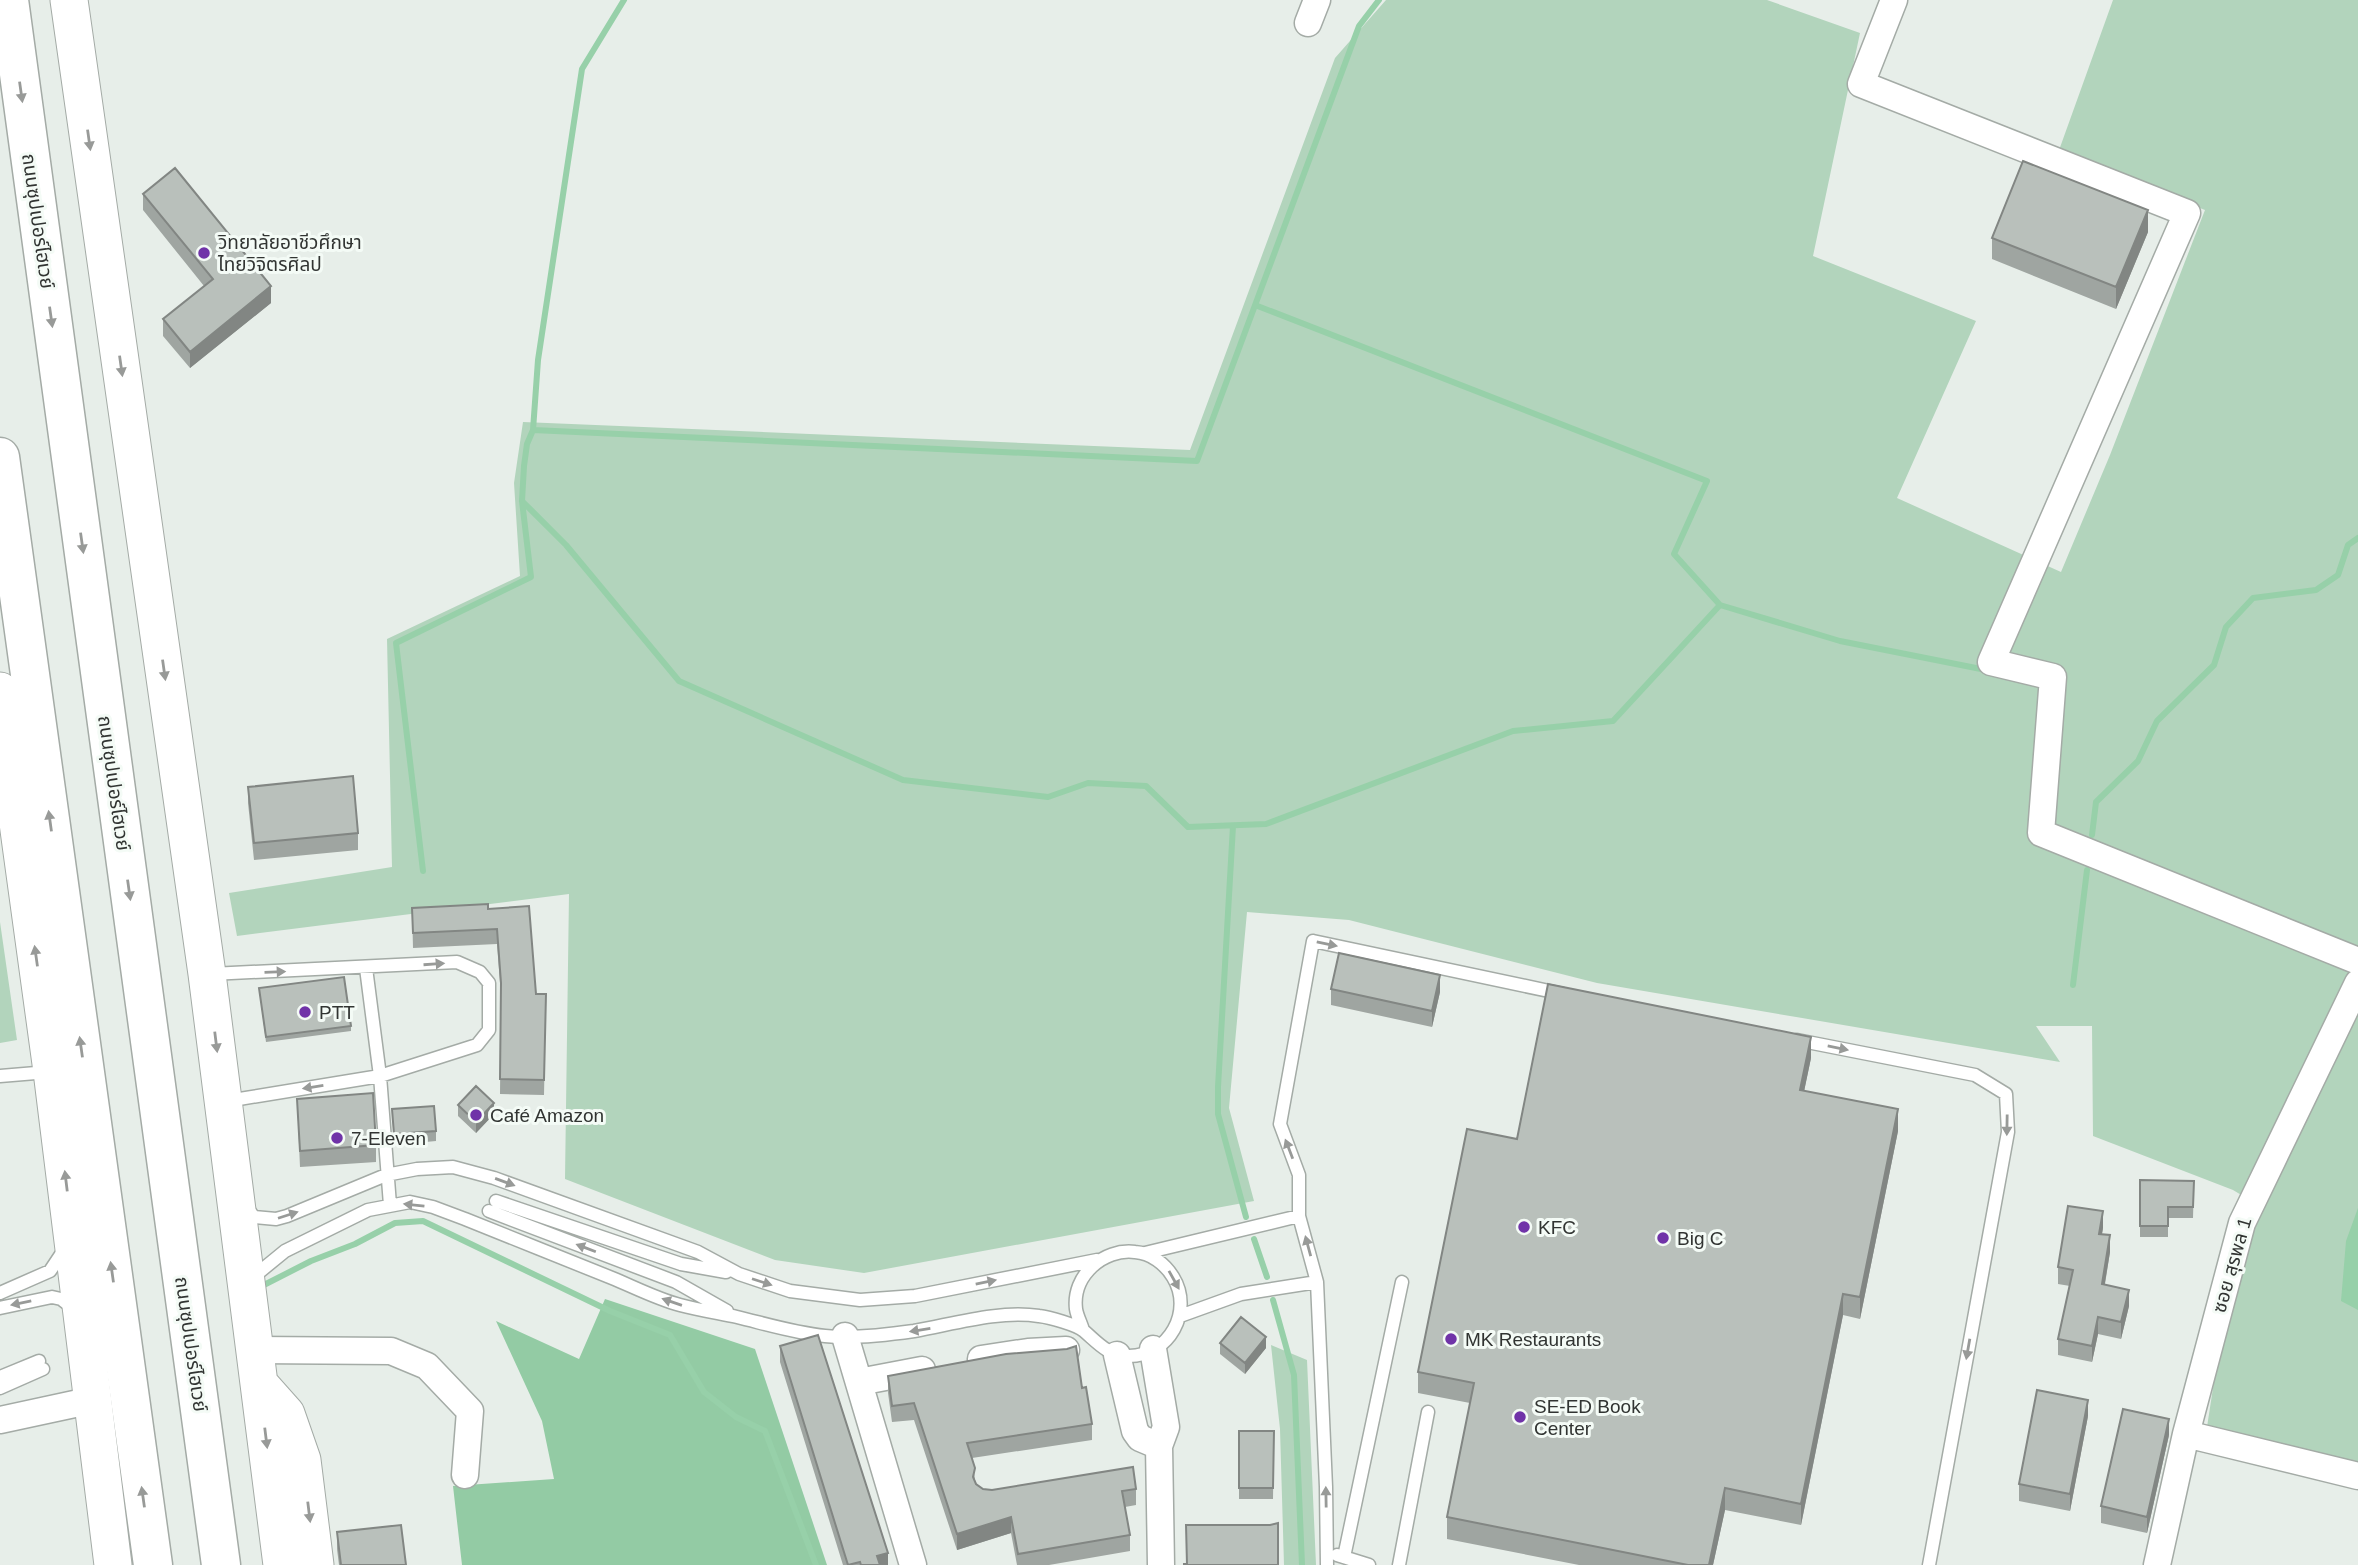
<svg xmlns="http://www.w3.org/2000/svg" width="2358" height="1565" viewBox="0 0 2358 1565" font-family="Helvetica,'Noto Sans Thai',sans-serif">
  <rect width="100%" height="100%" fill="#e7eee9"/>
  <!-- green -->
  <path fill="#b2d4bc" d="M1386 0H1767L1860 33 1813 256 1976 321 1897 498 2061 572 2110 455 2205 210 2058 153 2113 0H2358V1465L2207 1427 2223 1323 2238 1268 2263 1208 2233 1190 2093 1136 2092 1026H2036L2060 1062 1597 983 1349 920 1247 912 1229 1108 1254 1201 864 1273 775 1260 565 1179 569 894 237 936 229 893 392 867 387 639 520 576 514 483 523 422 1190 450 1335 58Z
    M0 922 17 1040 0 1043Z
    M1271 1345 1307 1360 1316 1565H1284L1280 1429Z"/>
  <!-- forest -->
  <path fill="#93cba4" d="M605 1299 755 1349 827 1565H462L453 1486 554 1479 542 1421 496 1321 579 1359Z"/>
  <!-- water -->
  <path fill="#97d0a9" d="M2358 1208V1310L2341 1301 2346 1241Z"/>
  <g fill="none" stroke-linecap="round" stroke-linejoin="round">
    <!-- stream -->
    <path stroke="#97d0a9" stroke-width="6" d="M1255 305 1707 481 1674 554 1720 605
      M533 430 1197 461 1359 26 1379 0
      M522 501 566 545 679 681 903 780 1048 797 1088 783 1146 786 1188 827 1266 824 1513 731 1613 721 1720 605 1840 641 1986 670
      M1233 826 1218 1087V1114L1246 1217
      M2092 835 2096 802 2138 761 2157 721 2214 665 2226 627 2253 598 2316 590 2338 575 2348 545 2358 538
      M423 871 396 643 531 577 522 501 524 466 527 444 533 430 538 360 582 69 624 0
      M2073 985 2087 870
      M1254 1239 1267 1277
      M258 1288 311 1261 355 1244 395 1223 423 1221 610 1311 670 1335 704 1392 736 1417 765 1431 816 1565
      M1273 1300 1294 1375 1302 1565"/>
    <!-- lane casing -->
    <g stroke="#a4aba6" stroke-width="15">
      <path id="lane" d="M366 968 380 1076 390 1205
        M211 974 457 962 480 972 489 983V1030L477 1045 380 1076 227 1101
        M1797 1040 1975 1075 2006 1094 2008 1132 1929 1565
        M0 1076 48 1072
        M496 1201 681 1264 726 1272
        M247 1208 254 1217 276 1219 287 1216 386 1175 417 1169 453 1167 494 1178 698 1252 739 1274 790 1291 860 1300 915 1296 1097 1260
        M489 1211 676 1282 727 1311
        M1145 1253 1299 1216
        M252 1278 285 1251 368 1210 410 1202 433 1207 465 1219C514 1239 563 1258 612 1278 634 1287 657 1299 680 1305 699 1310 718 1313 737 1317 766 1324 795 1333 825 1336 854 1339 886 1335 914 1331 954 1324 999 1310 1039 1316 1049 1317 1077 1325 1084 1331 1098 1343 1108 1356 1129 1356 1169 1356 1194 1311 1173 1277 1165 1264 1151 1253 1135 1252 1103 1248 1072 1276 1076 1309 1077 1316 1081 1323 1083 1330
        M0 1293 50 1271 64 1250
        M0 1308 52 1297 61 1299 73 1308
        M1180 1316 1241 1294 1317 1282
        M0 1377 39 1361
        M0 1388 43 1369
        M1337 1555 1369 1565
        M1344 1557 1402 1282
        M1327 1565 1326 1487 1317 1282 1299 1216V1175L1280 1124 1313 941 1563 994
        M1399 1565 1428 1412"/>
    </g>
    <!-- street casing -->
    <g stroke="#a4aba6" stroke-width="29">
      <path id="street" d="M1894 0 1861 84 2187 213 1991 662 2053 677 2041 833 2358 961
        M1308 23 1317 0
        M845 1336 913 1565
        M1153 1349 1166 1427 1159 1446 1161 1565
        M255 1350 391 1351 427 1366 470 1411 465 1475
        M1117 1355 1135 1431 1140 1438 1159 1446
        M981 1359 1028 1352 1066 1350
        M859 1382 922 1370
        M0 1420 93 1400
        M2186 1434 2358 1476
        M2157 1565 2186 1434 2242 1223 2358 983"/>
    </g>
    <!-- secondary casing -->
    <g stroke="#a4aba6" stroke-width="39">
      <path id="secondary" d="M69 0 207 974 282 1565
        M0 691 52 1071 113 1565
        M262 1387 286 1414 302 1460 315 1565"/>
    </g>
    <!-- highway casing -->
    <g stroke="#a4aba6" stroke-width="41">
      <path id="highway" d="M9 0 221 1565
        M0 457 153 1565"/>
    </g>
    <!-- lane -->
    <use href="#lane" stroke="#fff" stroke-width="12"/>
    <!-- street -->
    <use href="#street" stroke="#fff" stroke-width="26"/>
    <!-- secondary -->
    <use href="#secondary" stroke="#fff" stroke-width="37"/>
    <!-- highway -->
    <use href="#highway" stroke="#fff" stroke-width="38"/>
  </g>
  <!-- wall -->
  <path fill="#9fa5a1" d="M143 194 271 303 190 368 163 336V319L204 286 143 210Z
    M2148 232 2116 309 1992 259V238Z
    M248 787 358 833V850L254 860 248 803Z
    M412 908 488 909 536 994H546L544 1095 500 1094 501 996 497 944 413 948Z
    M259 988 351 1026V1031L266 1042Z
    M1331 989 1440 992 1432 1027 1331 1005Z
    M1811 1058 1804 1091 1898 1131 1860 1319 1843 1315 1801 1525 1725 1510 1713 1565H1579L1447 1539V1517L1470 1403 1418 1393V1372Z
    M297 1099 376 1145V1162L300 1167Z
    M458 1105 494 1114 476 1133 458 1116Z
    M392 1109 436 1131V1141L394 1145Z
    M2140 1180 2194 1181 2193 1218H2168V1237H2140Z
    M2103 1228 2102 1234 2110 1252 2105 1284 2129 1306 2121 1339 2098 1334 2092 1362 2058 1355V1339L2070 1286 2058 1284V1267Z
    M1220 1343 1266 1348 1245 1374 1220 1354Z
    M780 1346 888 1565H843L780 1362Z
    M888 1376 1082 1388 1092 1424V1440L972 1458 975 1480 976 1484 983 1489 992 1490 1136 1489V1505L1125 1507 1130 1535V1551L1049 1565H1017L1011 1533 957 1550 914 1420 892 1422 888 1393Z
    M2088 1416 2070 1511 2019 1501V1484Z
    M1239 1431H1274L1273 1499H1239Z
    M2169 1435 2147 1533 2101 1523V1506Z
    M337 1532 406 1565H339L337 1549Z"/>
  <!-- shaded-wall -->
  <path fill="#828683" d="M2148 210V232L2116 309V287Z
    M271 286V303L190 368V352Z
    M1440 975V992L1432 1027V1011Z
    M1811 1037V1058L1800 1111V1090Z
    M494 1103V1114L476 1133V1122Z
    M1898 1109V1131L1860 1319V1297Z
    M2103 1211V1228L2099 1250V1234Z
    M2110 1235V1252L2102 1300V1284Z
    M2129 1290V1306L2121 1339V1322Z
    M1843 1294V1315L1801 1525V1504Z
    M2098 1317V1334L2092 1362V1346Z
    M1266 1337V1348L1245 1374V1363Z
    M2088 1400V1416L2070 1511V1494Z
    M2169 1419V1435L2147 1533V1517Z
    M1725 1488V1510L1713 1565H1709Z
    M1011 1517V1533L957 1550V1534Z
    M888 1553V1565H877V1556Z"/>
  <!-- building -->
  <path fill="#b9c0bb" stroke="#828683" stroke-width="2" d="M2023 161 2148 210 2116 287 1992 238Z
    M175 168 271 286 190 352 163 319 213 279 143 194Z
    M353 776 358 833 254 843 248 787Z
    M488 904V909L529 906 536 994H546L544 1080 500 1079 501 983 497 929 413 933 412 908Z
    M1339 953 1440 975 1432 1011 1331 989Z
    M344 977 351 1026 266 1037 259 988Z
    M1548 984 1811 1037 1800 1090 1898 1109 1860 1297 1843 1294 1801 1504 1725 1488 1709 1565H1688L1447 1517 1474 1383 1418 1372 1467 1129 1517 1139Z
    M476 1086 494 1103 476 1122 458 1105Z
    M373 1093 376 1145 300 1151 297 1099Z
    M434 1106 436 1131 394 1134 392 1109Z
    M2140 1180 2194 1181 2193 1207H2168V1226H2140Z
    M2068 1206 2103 1211 2099 1234 2110 1235 2102 1284 2129 1290 2121 1322 2098 1317 2092 1346 2058 1339 2073 1270 2058 1267Z
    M1241 1317 1266 1337 1245 1363 1220 1343Z
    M818 1335 888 1553 877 1556 880 1565H861L860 1562 848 1565 780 1346Z
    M1076 1346 1082 1388 1086 1387 1092 1424 967 1443 975 1468 973 1477 976 1484 983 1489 992 1490 1133 1467 1136 1489 1122 1491 1130 1535 1018 1554 1011 1517 957 1534 914 1403 892 1406 888 1376 1006 1354 1067 1349Z
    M2037 1390 2088 1400 2070 1494 2019 1484Z
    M2123 1409 2169 1419 2147 1517 2101 1506Z
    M1239 1431H1274L1273 1488H1239Z
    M1278 1523V1565H1184V1564H1187L1186 1525H1270Z
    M401 1525 406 1565H341L337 1532Z"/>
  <!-- one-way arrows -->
  <defs><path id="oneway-solid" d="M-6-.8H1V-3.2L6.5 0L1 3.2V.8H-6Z" transform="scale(1.75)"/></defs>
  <g fill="#989a98">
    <use href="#oneway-solid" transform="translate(21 92) rotate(82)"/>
    <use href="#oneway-solid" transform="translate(89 140) rotate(82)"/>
    <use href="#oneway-solid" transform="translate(51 317) rotate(82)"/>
    <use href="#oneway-solid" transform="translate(121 366) rotate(82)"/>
    <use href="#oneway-solid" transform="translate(82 543) rotate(82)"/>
    <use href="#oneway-solid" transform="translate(164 670) rotate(82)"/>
    <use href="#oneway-solid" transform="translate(50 821) rotate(-98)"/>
    <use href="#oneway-solid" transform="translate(129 890) rotate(82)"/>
    <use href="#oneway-solid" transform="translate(1327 944) rotate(12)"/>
    <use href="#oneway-solid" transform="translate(36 956) rotate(-98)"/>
    <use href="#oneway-solid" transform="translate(434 964) rotate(-4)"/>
    <use href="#oneway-solid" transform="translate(275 972) rotate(-2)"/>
    <use href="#oneway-solid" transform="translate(216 1042) rotate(83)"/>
    <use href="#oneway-solid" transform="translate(81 1047) rotate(-98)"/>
    <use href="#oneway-solid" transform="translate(1838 1048) rotate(11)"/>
    <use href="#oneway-solid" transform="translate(313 1087) rotate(171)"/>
    <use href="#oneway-solid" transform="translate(2007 1125) rotate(91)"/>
    <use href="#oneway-solid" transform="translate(1289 1149) rotate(-111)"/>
    <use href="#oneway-solid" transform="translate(66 1181) rotate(-97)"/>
    <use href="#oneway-solid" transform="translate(505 1182) rotate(20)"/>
    <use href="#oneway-solid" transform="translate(414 1205) rotate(-174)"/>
    <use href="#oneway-solid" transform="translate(288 1215) rotate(-18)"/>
    <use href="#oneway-solid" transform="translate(1308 1246) rotate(-105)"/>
    <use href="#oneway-solid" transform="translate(586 1248) rotate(-159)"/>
    <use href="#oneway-solid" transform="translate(112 1272) rotate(-98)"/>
    <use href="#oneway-solid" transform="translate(1174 1280) rotate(61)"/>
    <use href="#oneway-solid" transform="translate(762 1282) rotate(18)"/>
    <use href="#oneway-solid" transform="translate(986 1282) rotate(-11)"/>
    <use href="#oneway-solid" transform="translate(672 1302) rotate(-161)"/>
    <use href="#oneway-solid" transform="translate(21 1303) rotate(168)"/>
    <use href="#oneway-solid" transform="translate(920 1330) rotate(171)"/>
    <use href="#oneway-solid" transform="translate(1968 1349) rotate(100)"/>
    <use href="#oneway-solid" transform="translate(266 1438) rotate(83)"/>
    <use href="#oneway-solid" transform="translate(143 1497) rotate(-98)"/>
    <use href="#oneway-solid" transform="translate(1326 1497) rotate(-91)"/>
    <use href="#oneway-solid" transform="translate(309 1512) rotate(83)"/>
  </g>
  <!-- markers -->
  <g fill="#7033a8" stroke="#f4fbf6" stroke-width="2.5">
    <circle cx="204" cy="253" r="7"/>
    <circle cx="305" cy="1012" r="7"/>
    <circle cx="476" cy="1115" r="7"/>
    <circle cx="337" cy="1138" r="7"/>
    <circle cx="1524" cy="1227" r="7"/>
    <circle cx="1663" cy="1238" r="7"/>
    <circle cx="1451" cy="1339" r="7"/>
    <circle cx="1520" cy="1417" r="7"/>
  </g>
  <g text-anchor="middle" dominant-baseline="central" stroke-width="6" stroke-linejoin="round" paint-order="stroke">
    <!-- street labels -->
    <g font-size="19" fill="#313432" stroke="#f4fbf6">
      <text transform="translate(38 221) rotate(82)">ถนนซุปเปอร์ไฮเวย์</text>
      <text transform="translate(114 783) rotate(82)">ถนนซุปเปอร์ไฮเวย์</text>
      <text transform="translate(2232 1265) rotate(-74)">ซอย สุรพล 1</text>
      <text transform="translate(191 1344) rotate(82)">ถนนซุปเปอร์ไฮเวย์</text>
    </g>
    <!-- poi labels -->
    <g font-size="19" fill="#313432" stroke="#f4fbf6" text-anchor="start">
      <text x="218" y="242">วิทยาลัยอาชีวศึกษา<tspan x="218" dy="22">ไทยวิจิตรศิลป</tspan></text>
      <text x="319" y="1012">PTT</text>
      <text x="490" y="1115">Café Amazon</text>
      <text x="351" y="1138">7-Eleven</text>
      <text x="1538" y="1227">KFC</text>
      <text x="1677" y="1238">Big C</text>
      <text x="1465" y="1339">MK Restaurants</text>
      <text x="1534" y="1406">SE-ED Book<tspan x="1534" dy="22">Center</tspan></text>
    </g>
  </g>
</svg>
